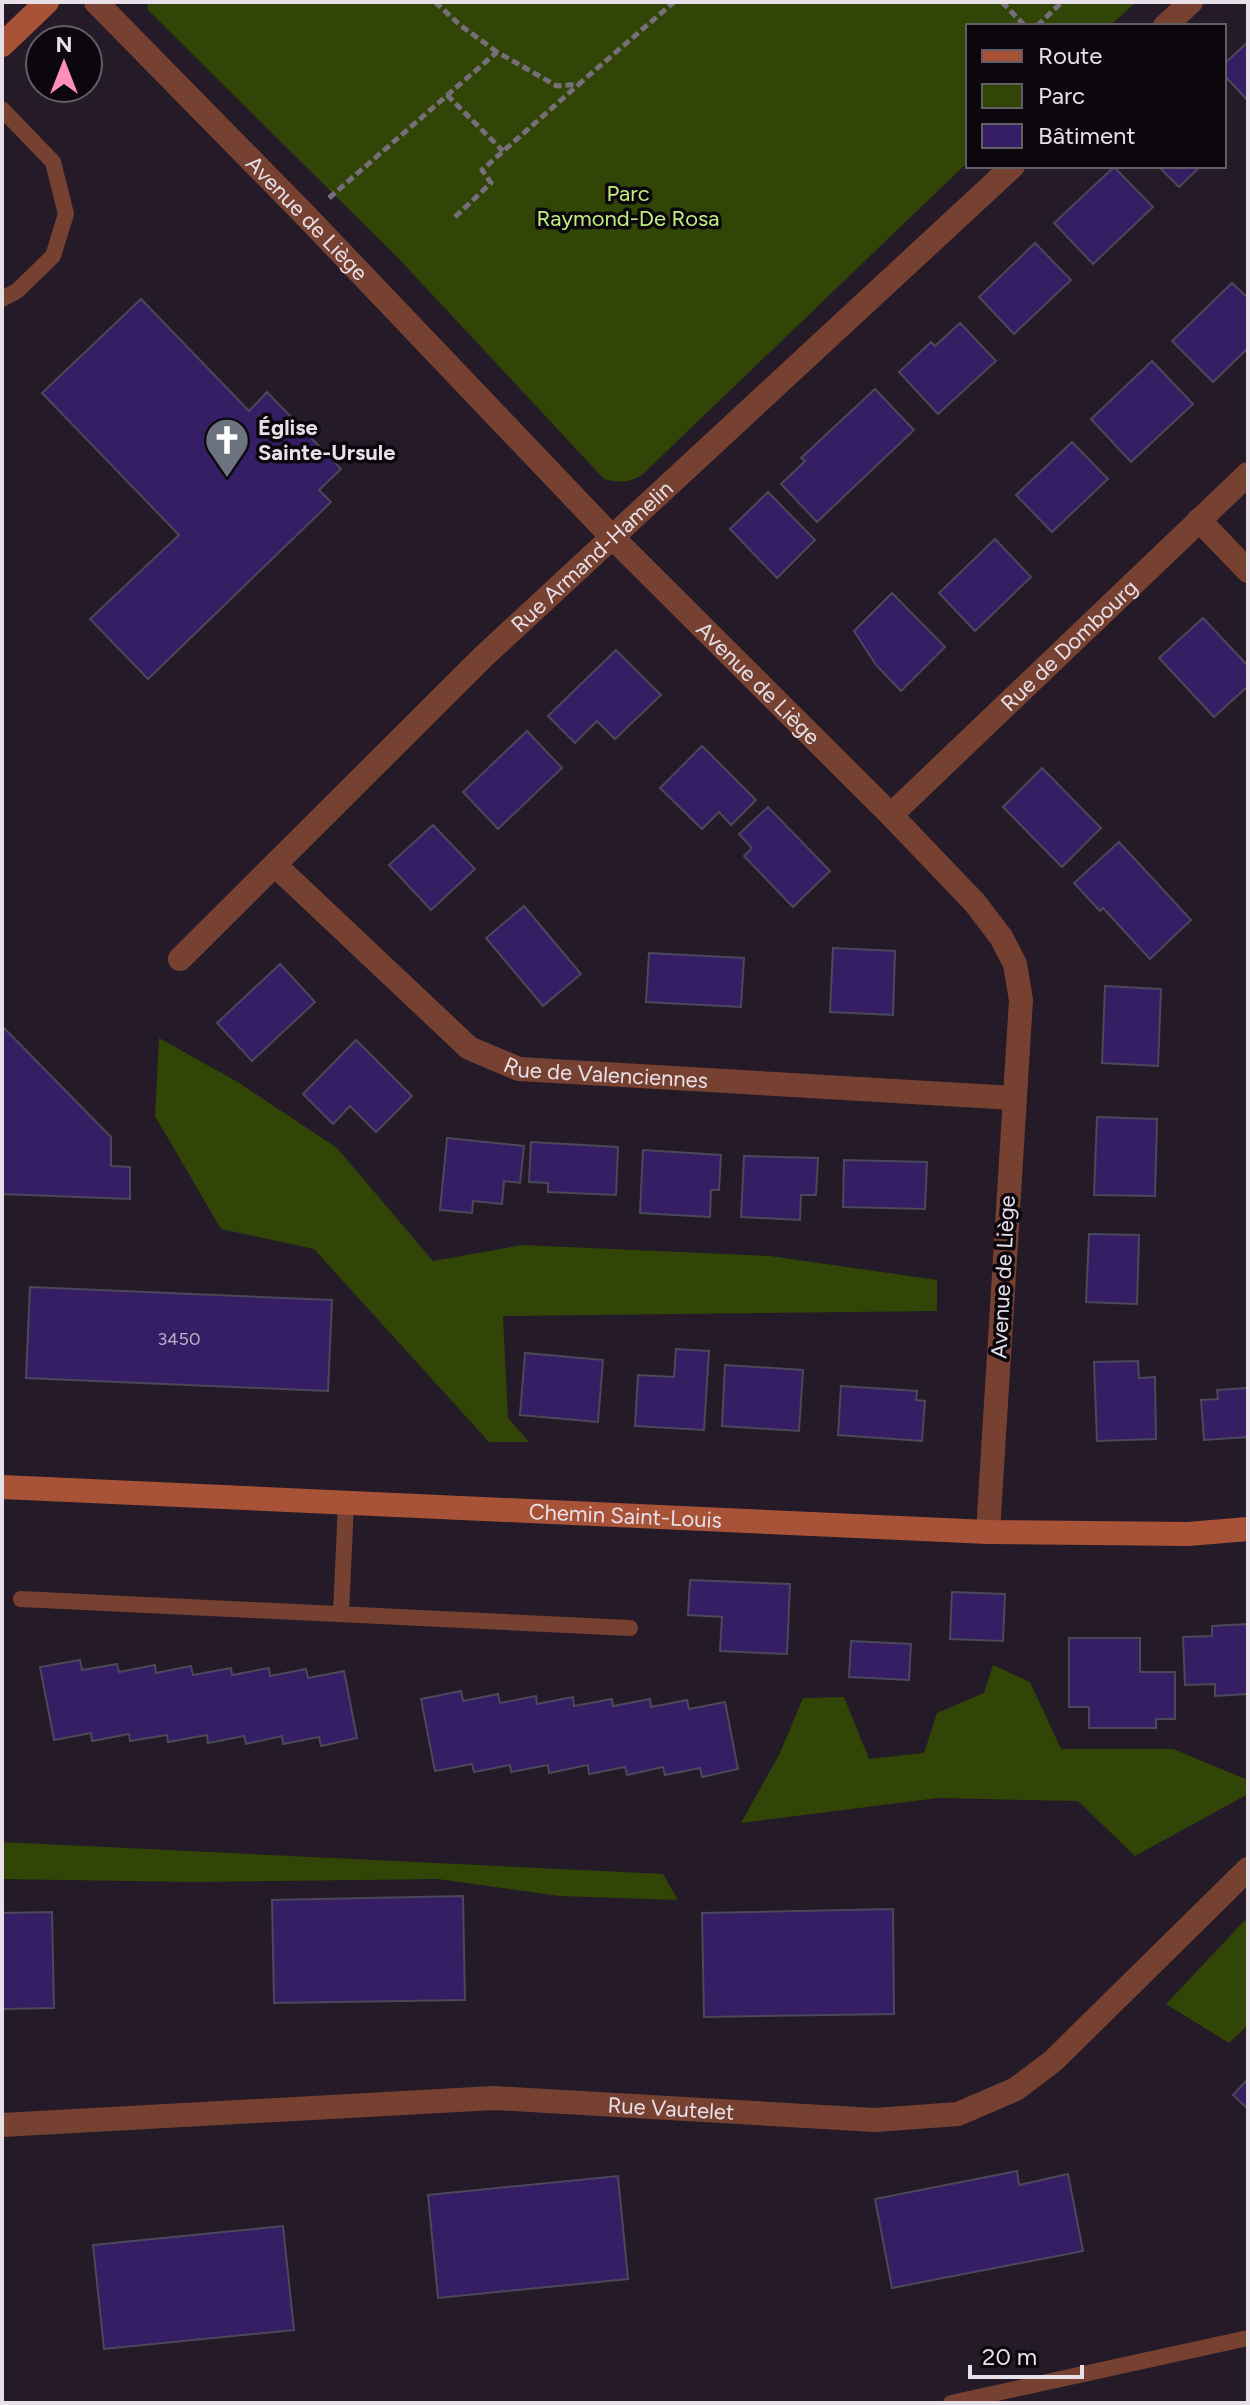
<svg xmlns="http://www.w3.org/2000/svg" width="1250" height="2405" viewBox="0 0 1250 2405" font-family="Figtree,sans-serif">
  <rect width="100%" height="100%" fill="#251a28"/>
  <!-- green -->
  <path fill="#314606" d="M147 2H1136L1110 26H968V162L642 475C628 483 620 483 604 479L399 259 148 10Z
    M159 1038 236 1081 337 1148 433 1261 522 1245 770 1256 937 1280V1311L503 1316 508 1418 529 1442H489L314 1249 221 1229 155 1116Z
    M993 1665 1030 1682 1061 1749H1173L1248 1780V1794L1135 1856 1078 1801 938 1798 741 1823 780 1753 803 1698 844 1697 869 1759 924 1753 937 1713 984 1693Z
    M2 1842 663 1874 678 1900 559 1896 438 1879 194 1882 2 1879Z
    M1248 1917V2025L1229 2043 1166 2004Z"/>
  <!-- building -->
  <path fill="#351e64" stroke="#4b485a" stroke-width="2" d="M1248 42V101L1224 75V64Z
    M1158 166H1201L1179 187Z
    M1114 167 1153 207 1093 264 1054 223Z
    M1035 243 1071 280 1014 334 979 297Z
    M1232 283 1248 298V348L1213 382 1172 341Z
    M141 299 249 411 267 392 341 469 319 490 331 502 148 679 90 619 179 535 42 393Z
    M960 323 996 361 938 414 899 372 931 342 935 346Z
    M1152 361 1193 404 1131 462 1091 419Z
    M875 389 914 430 817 522 781 484 805 461 801 458Z
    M1072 442 1108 479 1052 532 1016 495Z
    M768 492 815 540 777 578 730 529Z
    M995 539 1031 577 975 631 939 593Z
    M892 593 945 647 901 691 876 665 854 631Z
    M1203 618 1248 666V686L1214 717 1159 658Z
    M616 650 661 695 615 739 597 721 575 743 548 716Z
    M527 731 562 768 498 829 463 792Z
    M702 746 756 800 731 825 719 812 702 829 660 788Z
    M1042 768 1101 828 1062 867 1003 807Z
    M768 807 830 871 793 907 744 856 752 848 739 834Z
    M433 825 475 869 431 910 389 865Z
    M1119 842 1191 920 1150 959 1103 908 1100 911 1074 883Z
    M524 906 581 974 543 1006 486 938Z
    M833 948 895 951 893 1015 830 1012Z
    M649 953 744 958 741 1007 646 1002Z
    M280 964 315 1002 252 1061 217 1023Z
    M1105 986 1161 989 1158 1066 1102 1063Z
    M2 1026 111 1137V1166L130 1167V1199L2 1194Z
    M356 1040 412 1096 376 1132 350 1106 333 1124 303 1094Z
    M1097 1117 1157 1119 1155 1196 1094 1195Z
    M447 1138 524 1146 520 1183 504 1181 502 1204 473 1201 472 1213 440 1210Z
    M531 1142 618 1147 616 1195 548 1192V1183L529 1182Z
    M643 1150 721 1155 719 1190H711L710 1217 640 1213Z
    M744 1156 818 1158 816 1195H801L800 1220 741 1217Z
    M844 1160 927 1162 925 1209 843 1207Z
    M1089 1234 1139 1235 1137 1304 1086 1302Z
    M30 1287 332 1300 328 1391 26 1378Z
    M676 1349 709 1351 704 1430 635 1426 638 1375 674 1377Z
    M525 1353 603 1360 598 1422 520 1415Z
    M1138 1361 1139 1378 1155 1377 1156 1439 1097 1441 1094 1362Z
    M725 1365 803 1370 799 1431 722 1426Z
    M841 1386 917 1391 916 1400 925 1401 922 1441 838 1435Z
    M1248 1388V1437L1204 1440 1201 1400 1218 1399 1217 1390Z
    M690 1580 790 1584 787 1654 720 1651 722 1617 688 1615Z
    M952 1592 1005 1594 1003 1641 950 1639Z
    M1248 1624V1694L1215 1696V1684L1185 1685 1183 1637 1212 1636V1626Z
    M1069 1638H1140V1672H1175V1719H1156V1728H1089V1707H1069Z
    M851 1641 911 1644 909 1680 849 1677Z
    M80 1660 82 1670 117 1664 119 1672 155 1665 156 1673 191 1666 193 1675 231 1668 232 1675 269 1668 270 1676 306 1669 308 1678 344 1671 357 1738 321 1746 319 1737 283 1744 282 1736 246 1744 244 1736 208 1743 207 1735 168 1742 167 1735 130 1741 129 1734 92 1741 91 1733 54 1740 40 1667Z
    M461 1691 463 1701 498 1694 500 1703 536 1696 537 1704 573 1697 574 1706 612 1699 613 1706 650 1699 651 1707 687 1700 689 1709 725 1702 738 1769 702 1777 700 1768 665 1775 663 1767 627 1775 625 1767 589 1774 588 1765 549 1773 548 1765 511 1772 510 1765 474 1772 472 1764 435 1771 421 1699Z
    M463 1896 465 2000 274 2003 272 1900Z
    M893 1909 894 2014 704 2017 702 1913Z
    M52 1912 54 2008 2 2009V1913Z
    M1248 2079V2109L1233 2095Z
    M1017 2171 1019 2185 1068 2174 1083 2251 892 2288 875 2199Z
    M618 2176 628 2279 438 2298 428 2195Z
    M283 2226 294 2330 104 2349 93 2245Z"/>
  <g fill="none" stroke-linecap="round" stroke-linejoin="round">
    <!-- path -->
    <path stroke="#786e7a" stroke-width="5" stroke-dasharray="8 4" stroke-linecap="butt" d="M435 2 460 25 497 52
      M1002 2 1025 26
      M1037 26 1062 2
      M447 95 503 151
      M329 198 497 52 557 86 579 84 674 2
      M455 217 491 183 482 170 578 85"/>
    <!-- lane -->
    <path stroke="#774131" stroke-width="16" d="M2 109 53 162 66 214 53 256 17 291 2 299
      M21 1599 630 1628
      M341 1613 346 1503
      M951 2403 1248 2338"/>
    <!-- street -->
    <g stroke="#774131" stroke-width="24">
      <path id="s1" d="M96 2 308 218 611 536 891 815 975 903 1001 937 1015 964 1021 1000 988 1532"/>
      <path d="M1165 26 1191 2"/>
      <path d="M1199 520 1248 571"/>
      <path id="s2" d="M891 815 1248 474"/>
      <path id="s3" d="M275 865 469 1048 519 1069 1014 1098"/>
      <path id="s4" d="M180 959 484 656 1013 166"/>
      <path id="s5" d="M2 2125 494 2098 875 2120 958 2114 1016 2089 1053 2061 1248 1869"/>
    </g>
    <!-- secondary -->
    <g stroke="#a85237" stroke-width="24">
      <path d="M2 45 47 2"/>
      <path id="s6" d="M2 1487 988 1532 1188 1534 1248 1529"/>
    </g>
  </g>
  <!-- icons -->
  <defs>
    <g id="church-pin" transform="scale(2.3)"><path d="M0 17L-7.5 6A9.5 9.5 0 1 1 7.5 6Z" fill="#6b7280" stroke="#0b070d"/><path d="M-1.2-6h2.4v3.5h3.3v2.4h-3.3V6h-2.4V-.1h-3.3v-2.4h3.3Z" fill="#fff"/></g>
  </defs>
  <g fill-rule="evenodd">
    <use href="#church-pin" x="227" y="440"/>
  </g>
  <g text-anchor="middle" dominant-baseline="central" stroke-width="7" stroke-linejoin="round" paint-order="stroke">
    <!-- number labels -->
    <g font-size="18" fill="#bab0c8">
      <text x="179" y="1339">3450</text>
    </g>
    <!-- park labels -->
    <g font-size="22" fill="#c2ef7f" stroke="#0b070d">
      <text x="628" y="193">Parc<tspan x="628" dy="25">Raymond-De Rosa</tspan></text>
    </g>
    <!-- street labels -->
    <g font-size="22" fill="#e7e0e9" stroke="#0b070d">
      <text stroke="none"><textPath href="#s1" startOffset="302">Avenue de Liège</textPath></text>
      <text stroke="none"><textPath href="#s4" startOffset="576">Rue Armand-Hamelin</textPath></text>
      <text stroke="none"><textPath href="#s2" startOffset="246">Rue de Dombourg</textPath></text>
      <text stroke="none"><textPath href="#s1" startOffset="950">Avenue de Liège</textPath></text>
      <text stroke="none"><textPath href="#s3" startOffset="408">Rue de Valenciennes</textPath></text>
      <text transform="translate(1003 1277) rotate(-87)">Avenue de Liège</text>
      <text stroke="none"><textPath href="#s6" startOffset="624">Chemin Saint-Louis</textPath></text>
      <text stroke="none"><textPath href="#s5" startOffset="670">Rue Vautelet</textPath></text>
    </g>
    <!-- poi labels -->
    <g font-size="22" font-weight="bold" fill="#e7e0e9" stroke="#0b070d" text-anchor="start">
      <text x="258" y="427">Église<tspan x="258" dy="25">Sainte-Ursule</tspan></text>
    </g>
  </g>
  <!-- border -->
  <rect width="1250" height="2405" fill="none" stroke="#e7e0e9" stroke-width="8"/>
  <!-- legend -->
  <rect x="966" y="24" width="260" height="144" fill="#0b070d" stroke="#635e65" stroke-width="2"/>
  <rect x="982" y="50" width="40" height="12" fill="#a85237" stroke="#635e65" stroke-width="2"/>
  <text x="1038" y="64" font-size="24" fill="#e7e0e9">Route</text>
  <rect x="982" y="84" width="40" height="24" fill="#314606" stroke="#635e65" stroke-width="2"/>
  <text x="1038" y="104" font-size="24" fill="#e7e0e9">Parc</text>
  <rect x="982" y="124" width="40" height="24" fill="#351e64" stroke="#635e65" stroke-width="2"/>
  <text x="1038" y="144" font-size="24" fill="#e7e0e9">Bâtiment</text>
  <!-- north arrow -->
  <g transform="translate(64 64)"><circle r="38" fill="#0b070d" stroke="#635e65" stroke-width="2"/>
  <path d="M0-6L14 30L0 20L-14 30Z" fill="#ff8eba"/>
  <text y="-12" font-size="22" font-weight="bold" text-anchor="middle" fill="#e7e0e9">N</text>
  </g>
  <!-- scale -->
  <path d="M970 2365v12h112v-12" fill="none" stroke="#e7e0e9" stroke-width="4"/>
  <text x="982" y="2365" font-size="24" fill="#e7e0e9" stroke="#0b070d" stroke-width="6" paint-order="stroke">20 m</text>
</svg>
